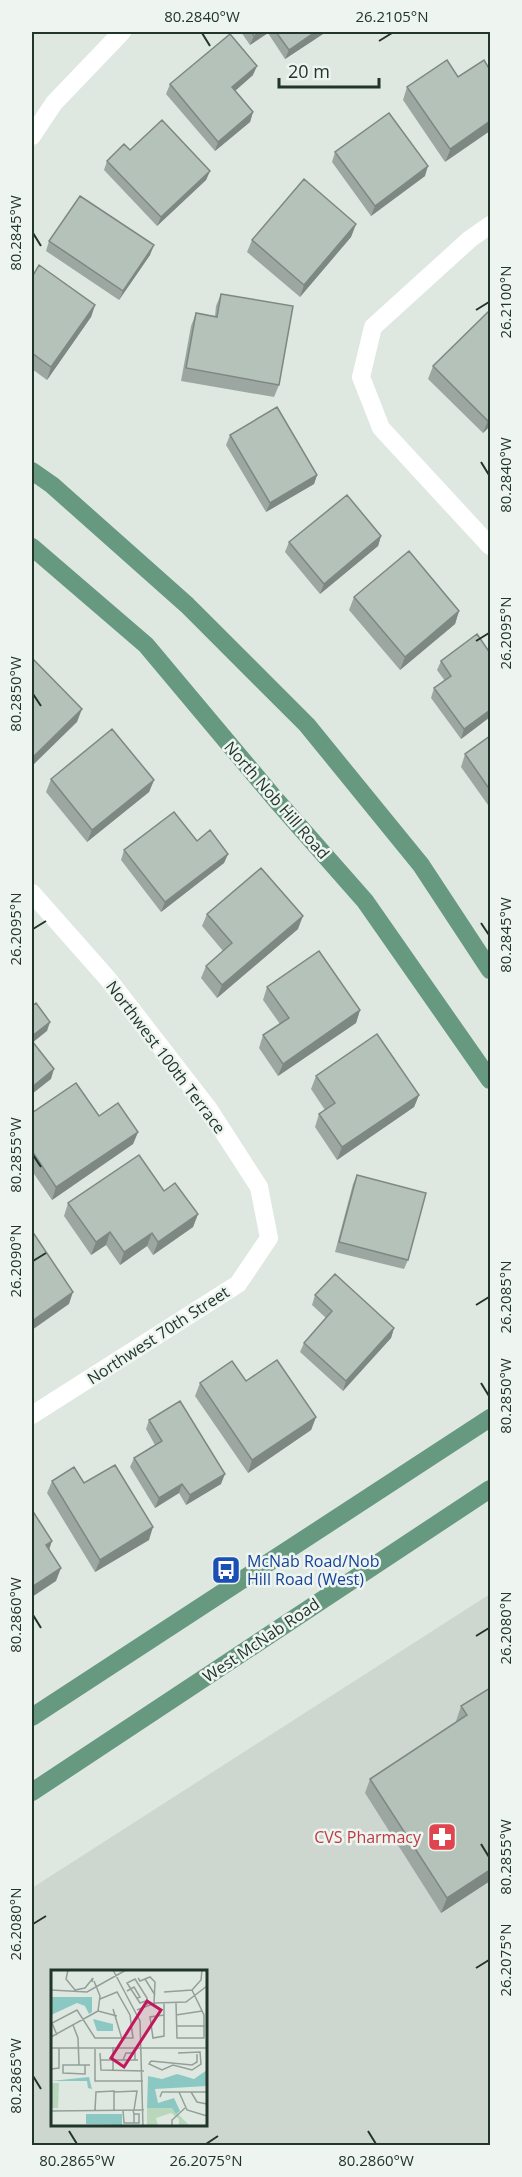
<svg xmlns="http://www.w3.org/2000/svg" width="522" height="2177" viewBox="0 0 522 2177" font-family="'Open Sans',sans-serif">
  <rect width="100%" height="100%" fill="#dee8e1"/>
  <!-- built -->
  <path fill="#cdd7d0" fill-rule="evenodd" d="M490 1594V2145H32V1888ZM52 1972H206V2124H52Z"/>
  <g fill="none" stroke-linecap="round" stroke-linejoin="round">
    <!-- minor -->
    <path stroke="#fff" stroke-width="18" d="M32 136 54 103 122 32
      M490 225 470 239 373 327 361 377 381 428 490 546
      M32 893 108 979 208 1108 259 1187 269 1238 238 1284 32 1415"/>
    <!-- major -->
    <path stroke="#679980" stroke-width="18" d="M32 471 52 485 187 605 307 725 421 865 490 970
      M32 547 146 645 276 800 365 901 490 1080
      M32 1717 490 1418
      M32 1792 490 1489"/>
  </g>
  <!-- wall -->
  <path fill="#9ba7a0" d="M241 32H326L285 59 268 33 250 45Z
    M484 60 445 162 403 100 407 87 458 77Z
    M253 75 235 91 253 112 250 122 215 151 166 94 170 84Z
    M130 150 210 171 206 180 157 226 104 170 107 161Z
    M335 152 425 176 371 216 332 162Z
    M356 224 351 237 300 297 247 252 252 240Z
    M49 241 150 255 119 300 46 251Z
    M32 277 95 305 91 317 47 380 32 369Z
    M221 294 279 385 274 397 181 381 191 326 196 313 215 316 216 306Z
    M490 311V426L483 433 428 379 433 366Z
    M230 435 317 475 314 484 266 512 226 445Z
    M381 536 378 546 320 594 285 552 289 542Z
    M354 597 459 611 455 624 400 670 349 610Z
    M441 661 490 717 461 739 431 698 434 688 445 681 437 670Z
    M490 736V803L488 805 461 767 465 754Z
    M51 779 154 780 149 792 87 842 46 792Z
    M197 841 228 854 224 863 161 912 121 860 124 850Z
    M207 914 298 929 217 998 201 978 206 966 223 951 202 926Z
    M267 987 360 1010 356 1023 278 1076 259 1048 263 1035 280 1024 263 1000Z
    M316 1076 419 1095 414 1107 337 1160 315 1127 319 1114 325 1110 311 1089Z
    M32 1113 99 1116 138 1132 133 1144 52 1200 32 1171Z
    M357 1175 408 1260 404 1269 335 1252 353 1184Z
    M164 1191 198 1214 193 1227 153 1255 147 1246 120 1265 106 1245 91 1255 64 1216 68 1203Z
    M315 1295 394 1328 391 1338 343 1391 300 1352 304 1343 326 1318 312 1305Z
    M246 1381 316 1417 311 1430 248 1473 195 1396 200 1383Z
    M149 1420 221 1484 186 1505 179 1493 155 1508 130 1467 134 1458 155 1445 146 1429Z
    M52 1481 84 1483 149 1540 95 1572 47 1493Z
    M490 1688V1881L441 1913 365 1793 370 1779 457 1722 456 1721 461 1706Z"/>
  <!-- shaded-wall -->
  <path fill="#7e8882" d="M260 32H268V33L250 45 254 36Z
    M315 32H326L285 59 289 50Z
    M257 66 253 75 228 97 232 87Z
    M253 112 250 122 215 151 218 142Z
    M490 121V131L445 162 450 149Z
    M428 166 425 176 371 216 375 206Z
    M210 171 206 180 157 226 161 217Z
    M356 224 351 237 300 297 304 285Z
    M154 245 150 255 119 300 123 291Z
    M95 305 91 317 47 380 51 367Z
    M490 418V426L483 433 488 421Z
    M317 475 314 484 266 512 270 503Z
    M381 536 378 546 320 594 324 584Z
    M459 611 455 624 400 670 405 657Z
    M82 709 77 722 32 766V758Z
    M490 710V717L461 739 464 729Z
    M154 780 149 792 87 842 92 830Z
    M228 854 224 863 161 912 165 902Z
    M303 916 298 929 217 998 222 985Z
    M360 1010 356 1023 278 1076 283 1064Z
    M50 1022 47 1031 32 1043V1036Z
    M54 1069 51 1079 32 1094V1087Z
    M419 1095 414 1107 337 1160 342 1147Z
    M138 1132 133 1144 52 1200 56 1187Z
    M198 1214 193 1227 153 1255 158 1242Z
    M110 1232 106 1245 91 1255 96 1242Z
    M152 1233 147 1246 120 1265 124 1252Z
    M73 1292 69 1304 32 1330V1321Z
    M394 1328 391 1338 343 1391 346 1381Z
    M316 1417 311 1430 248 1473 252 1460Z
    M225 1474 221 1484 186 1505 190 1495Z
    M182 1484 179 1493 155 1508 159 1498Z
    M153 1527 149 1540 95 1572 100 1560Z
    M52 1541 48 1553 46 1545Z
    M61 1568 56 1581 32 1597V1587Z
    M490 1870V1881L441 1913 447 1898Z"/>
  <!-- building -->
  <path fill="#b4c2ba" stroke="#7e8882" stroke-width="1.5" d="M251 32H260L254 36Z
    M276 32H315L289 50Z
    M230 34 257 66 232 87 253 112 218 142 170 84Z
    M447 60 458 77 484 60 490 70V121L450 149 407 87Z
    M389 113 428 166 375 206 335 152Z
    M162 120 210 171 161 217 107 161 124 144 130 150Z
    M304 179 356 224 304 285 252 240Z
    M80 196 154 245 123 291 49 241Z
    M39 265 95 305 51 367 32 353V277Z
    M221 294 293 306 279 385 186 368 196 313 217 317Z
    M490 310V418L488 421 433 366Z
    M277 407 317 475 270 503 230 435Z
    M347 495 381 536 324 584 289 542Z
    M409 551 459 611 405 657 354 597Z
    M477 634 490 653V710L464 729 434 688 451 676 441 661Z
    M32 658 82 709 32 758Z
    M112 729 154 780 92 830 51 779Z
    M490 736V790L465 754Z
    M174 812 197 841 210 830 228 854 165 902 124 850Z
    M261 868 303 916 222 985 206 966 232 943 207 914Z
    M319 951 360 1010 283 1064 263 1035 289 1018 267 987Z
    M36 1003 50 1022 32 1036V1006Z
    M377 1034 419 1095 342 1147 319 1114 335 1103 316 1076Z
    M32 1041 54 1069 32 1087Z
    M76 1083 99 1116 118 1103 138 1132 56 1187 32 1151V1113Z
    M139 1155 164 1191 175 1183 198 1214 158 1242 152 1233 124 1252 110 1232 96 1242 68 1203Z
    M357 1175 426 1193 408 1260 339 1242Z
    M32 1231 73 1292 32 1321Z
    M335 1274 394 1328 346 1381 304 1343 332 1311 315 1295Z
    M277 1360 316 1417 252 1460 200 1383 232 1361 246 1381Z
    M180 1401 225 1474 190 1495 182 1484 159 1498 134 1458 162 1441 149 1420Z
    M115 1465 153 1527 100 1560 52 1481 74 1467 84 1483Z
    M32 1510 52 1541 46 1545 61 1568 32 1587Z
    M490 1688V1870L447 1898 370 1779 467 1715 461 1706Z"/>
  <!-- ticks -->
  <path fill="none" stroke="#21352b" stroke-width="2" d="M202 33 210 46M379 41 392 33M33 233 41 246M476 310 489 302M481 462 489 475M476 641 489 633M33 694 41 706M481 923 489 935M33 929 46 921M33 1155 41 1167M33 1261 46 1253M476 1305 489 1297M481 1383 489 1396M33 1615 41 1628M476 1636 489 1628M481 1844 489 1857M33 1924 46 1916M476 1968 489 1960M33 2076 41 2089M69 2131 77 2144M368 2131 376 2144M206 2144 218 2136"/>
  <!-- icons -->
  <defs>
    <g id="bus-square" transform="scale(1.5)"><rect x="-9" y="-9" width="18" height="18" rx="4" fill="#1a4fb4" stroke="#eef5f0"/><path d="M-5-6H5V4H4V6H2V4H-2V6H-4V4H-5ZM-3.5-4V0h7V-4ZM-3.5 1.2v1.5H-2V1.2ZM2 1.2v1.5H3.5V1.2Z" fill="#fff"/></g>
    <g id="pharmacy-square" transform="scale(1.5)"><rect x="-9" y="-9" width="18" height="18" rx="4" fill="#e0444e" stroke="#eef5f0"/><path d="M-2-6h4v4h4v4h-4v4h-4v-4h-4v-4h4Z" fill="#fff"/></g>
  </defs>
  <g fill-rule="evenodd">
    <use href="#bus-square" x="226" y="1570"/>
    <use href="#pharmacy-square" x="442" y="1837"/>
  </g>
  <g text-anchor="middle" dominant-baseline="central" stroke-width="5" stroke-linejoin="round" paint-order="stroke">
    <!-- street labels -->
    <g font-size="16" fill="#21352b" stroke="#eef5f0">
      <text transform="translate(277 800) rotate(49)">North Nob Hill Road</text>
      <text transform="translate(166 1057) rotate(53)">Northwest 100th Terrace</text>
      <text transform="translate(158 1335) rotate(-33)">Northwest 70th Street</text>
      <text transform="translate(261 1640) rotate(-34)">West McNab Road</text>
    </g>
    <!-- transit labels -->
    <g font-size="16" fill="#164399" stroke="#eef5f0" text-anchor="start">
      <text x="247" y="1561">McNab Road/Nob<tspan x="247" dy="18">Hill Road (West)</tspan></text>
    </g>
    <!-- health labels -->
    <g font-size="16" fill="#be3a42" stroke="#eef5f0" text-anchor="end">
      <text x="421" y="1837">CVS Pharmacy</text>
    </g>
  </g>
  <!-- overview -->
  <g transform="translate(51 1970)">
    <rect width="156" height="156" fill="#dee8e1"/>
    <path d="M0 113H8L7 138H0ZM96 138H121L139 156H128V149L120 143 105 148 107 156H96Z" fill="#b9d7ba"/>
    <path d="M0 27H41V42L38 44 34 36 26 33 0 45ZM42 49 62 54V61H46ZM156 100V116L104 119 107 133 123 128 129 141 125 144 121 138H96L97 106 111 109 126 104 143 109ZM38 107 41 119 37 118 36 111H0ZM35 144H71V155L35 154Z" fill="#8bc8c3"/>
    <path fill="none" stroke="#92a098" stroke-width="1.5" d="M17 0 15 9 24 20 34 18 42 8 41 12M62 0 89 51 92 156M87 8 89 11 99 7 104 12 103 33M94 9 104 25M43 11 49 26 47 41M0 20 36 22 75 0M76 21 83 17 89 27 86 28M113 22 141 20 150 10 151 0M95 31 89 33 76 13 84 9 96 28V35M125 33 126 68H153V45L141 20M62 39 71 69M86 40 104 33 135 32 156 16M47 41 66 46M113 45 99 47 102 68 113 66V33M125 45 151 41M22 55 27 68 28 95M125 56H154M6 65 1 53 26 40 44 68H82L79 45 66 22 49 29M0 67 47 41M62 77V100M0 78H156M44 79V111H92M49 83 50 100 93 101M49 90H87M72 90 75 83H84V90M100 91 98 94 111 100 122 95 141 100 150 94 149 82 127 83M100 91 141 95 146 92V84M34 95V104L12 103V95H39M0 99 8 98V78M63 122 86 121 83 140M128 122 136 140 156 146M140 122 146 132 156 134M109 127 111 122H156M44 140 45 122 63 121V140M72 140 73 153H83M82 140 83 144V153H88V144H83M0 141 93 140M121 156V150L134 138"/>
    <path fill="#c2185b" fill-opacity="0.15" stroke="#c2185b" stroke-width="3" d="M96 31 110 40 73 97 60 88Z"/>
    <rect width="156" height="156" fill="none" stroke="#21352b" stroke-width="3"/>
  </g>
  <!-- border -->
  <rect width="522" height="2177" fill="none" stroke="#eef5f0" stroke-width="66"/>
  <!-- scale -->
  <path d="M279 78v9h100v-9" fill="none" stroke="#21352b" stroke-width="3"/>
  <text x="288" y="78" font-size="18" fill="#21352b" stroke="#eef5f0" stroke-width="4.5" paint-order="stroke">20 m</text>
  <rect x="33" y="33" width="456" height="2111" fill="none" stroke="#21352b" stroke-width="2"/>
  <g font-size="15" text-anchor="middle" fill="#21352b">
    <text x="202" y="22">80.2840°W</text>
    <text x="392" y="22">26.2105°N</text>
    <text transform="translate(16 233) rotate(-90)" y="5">80.2845°W</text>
    <text transform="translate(506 302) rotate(-90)" y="5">26.2100°N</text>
    <text transform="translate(506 475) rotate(-90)" y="5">80.2840°W</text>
    <text transform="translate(506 633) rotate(-90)" y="5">26.2095°N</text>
    <text transform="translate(16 694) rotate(-90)" y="5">80.2850°W</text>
    <text transform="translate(16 929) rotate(-90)" y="5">26.2095°N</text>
    <text transform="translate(506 935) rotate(-90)" y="5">80.2845°W</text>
    <text transform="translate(16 1155) rotate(-90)" y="5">80.2855°W</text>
    <text transform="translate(16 1261) rotate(-90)" y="5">26.2090°N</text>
    <text transform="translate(506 1297) rotate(-90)" y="5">26.2085°N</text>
    <text transform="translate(506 1396) rotate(-90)" y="5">80.2850°W</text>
    <text transform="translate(16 1615) rotate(-90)" y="5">80.2860°W</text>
    <text transform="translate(506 1628) rotate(-90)" y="5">26.2080°N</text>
    <text transform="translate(506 1857) rotate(-90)" y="5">80.2855°W</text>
    <text transform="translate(16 1924) rotate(-90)" y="5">26.2080°N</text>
    <text transform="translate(506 1960) rotate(-90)" y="5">26.2075°N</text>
    <text transform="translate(16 2076) rotate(-90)" y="5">80.2865°W</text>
    <text x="77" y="2166">80.2865°W</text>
    <text x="206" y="2166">26.2075°N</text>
    <text x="376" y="2166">80.2860°W</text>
  </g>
</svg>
